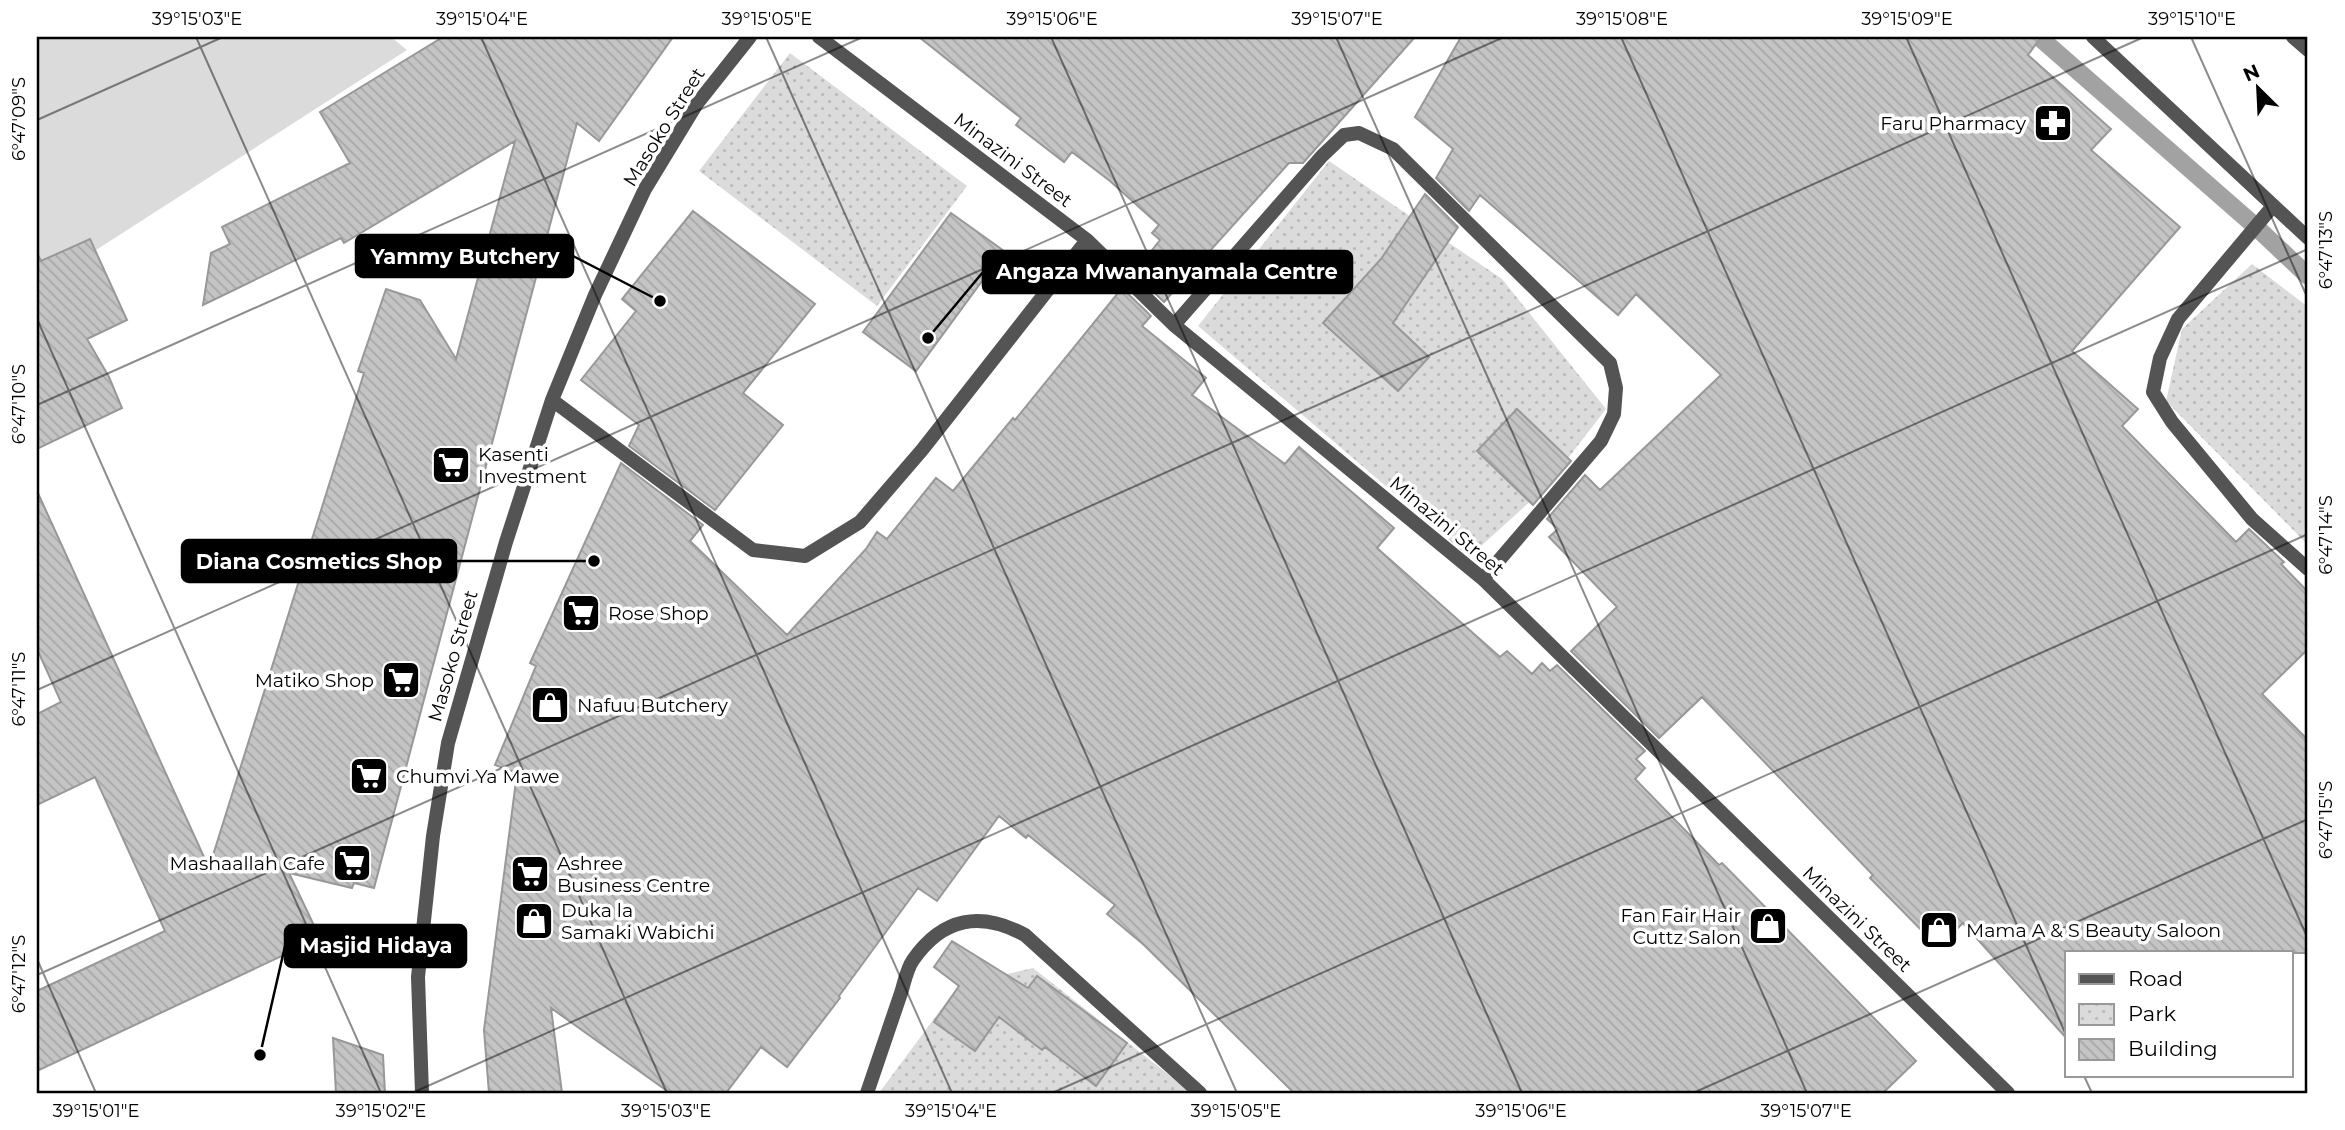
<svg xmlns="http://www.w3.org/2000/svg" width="2345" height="1130" viewBox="0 0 2345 1130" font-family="Montserrat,sans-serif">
  <defs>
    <pattern id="park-dots" width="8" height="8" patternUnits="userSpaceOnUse" patternTransform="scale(1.75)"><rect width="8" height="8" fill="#dbdbdb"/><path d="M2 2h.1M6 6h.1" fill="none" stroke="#bababa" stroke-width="1.8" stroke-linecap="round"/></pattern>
    <pattern id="building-back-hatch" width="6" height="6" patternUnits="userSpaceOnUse" patternTransform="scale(1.75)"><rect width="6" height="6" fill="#c4c4c4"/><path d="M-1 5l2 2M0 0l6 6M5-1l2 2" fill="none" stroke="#a7a7a7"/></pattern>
  </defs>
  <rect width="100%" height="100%" fill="#fff"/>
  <!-- park -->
  <path fill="url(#park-dots)" d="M790 53 967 186 877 306 699 171Z
    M1329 161 1502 279 1606 409 1545 488 1469 557 1198 326Z
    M2252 264 2308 307V545L2166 401 2182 329Z
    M1033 968 1192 1093H879L959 985Z"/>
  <!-- pitch -->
  <path fill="#dbdbdb" d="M37 37H391L407 50 37 288Z"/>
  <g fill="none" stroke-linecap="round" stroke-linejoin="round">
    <!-- stream -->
    <path stroke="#a2a2a2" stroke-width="18" d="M2039 37 2255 226 2308 276"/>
  </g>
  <!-- building -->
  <path fill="url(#building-back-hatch)" stroke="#989898" stroke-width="2" d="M443 37H673L599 141 577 123 374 888 354 883 352 888 289 873 320 938 37 1071V991L165 931 95 777 37 805V714L61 702 37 649V491L209 868 364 373 358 371 386 289 420 300 456 359 515 141 344 243 341 238 203 305 211 253 230 244 222 227 350 163 320 112Z
    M919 37H1415L1303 163H1289L1164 302 1134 273 1160 240 1152 233 1159 225 1110 181 1072 152 1064 162 1016 125 1021 118Z
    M1461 37H2041L2028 55 2111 129 2091 150 2180 227 2072 351 2138 409 2122 426 2236 542 2249 529 2284 562 2281 564 2308 592V649L2262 694 2308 740V953H2067V1039L1963 923 1938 947 1870 878 1873 875 1702 697 1659 738 1571 651 1617 607 1549 537 1558 529 1547 519 1585 475 1600 490 1721 375 1636 294 1618 315 1480 195 1469 211 1436 178 1453 149 1415 117Z
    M1425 194 1458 227 1393 323 1429 357 1398 391 1323 323 1381 259Z
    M693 211 815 304 743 393 783 425 715 510 629 446 639 425 581 380 636 311 622 299Z
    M951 213 1004 251 916 371 863 332Z
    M90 239 127 320 87 339 109 377 122 408 37 449V253L41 261Z
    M1122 288 1151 316 1142 326 1206 378 1192 395 1285 464 1299 447 1394 528 1377 548 1500 657 1507 651 1532 674 1542 663 1550 671 1557 665 1645 751 1636 759 1645 768 1635 779 1719 865 1722 863 1916 1061 1883 1093H1294L1144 945 1107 914 1115 905 1028 835 1026 838 999 816 937 901 918 888 839 996 840 998 787 1067 761 1047 726 1093H670L551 1008 562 1093H489L484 1030 517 773 495 765 536 666 530 663 621 463 703 525 690 541 787 635 866 549 877 532 887 539 936 478 953 491 1013 418 1015 420Z
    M1517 409 1571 461 1533 505 1477 451Z
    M952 941 1028 988 1037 976 1127 1043 1096 1086 1045 1047 1042 1050 999 1017 975 1051 934 1022 959 986 934 967Z
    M333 1038 383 1055 385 1093H336Z"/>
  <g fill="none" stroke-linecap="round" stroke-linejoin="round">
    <!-- service -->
    <path stroke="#545454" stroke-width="14" d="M2293 37 2308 50"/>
    <!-- minor -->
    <path stroke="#545454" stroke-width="14" d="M819 37 1087 240 1174 325 1483 579 2008 1093
      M2273 206 2178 319 2160 358 2153 392 2172 422 2252 519 2308 569
      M1174 325 1322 156 1344 135 1359 133 1393 149 1610 363 1616 388 1614 414 1601 441 1483 579
      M552 400 753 550 805 556 860 522 922 450 1087 240
      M422 1093 418 977 433 836 448 743 506 542 552 400 595 295 645 189 696 105 750 37
      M867 1093C878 1061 889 1028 900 996 904 985 906 970 913 960 943 917 981 911 1025 935L1200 1093"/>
    <!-- tertiary -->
    <path stroke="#545454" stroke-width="14" d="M2093 37 2308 238"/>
  </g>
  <!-- ticks -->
  <path fill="none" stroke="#000" stroke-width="2" stroke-opacity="0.45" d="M196 37 667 1093M481 37 952 1093M766 37 1237 1093M1051 37 1522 1093M1336 37 1807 1093M1621 37 2067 1037M1906 37 2308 939M2191 37 2308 299M37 120 223 37M37 319 381 1093M37 405 863 37M37 690 1504 37M37 959 96 1093M37 975 2144 37M2084 1076 2092 1093M412 1093 2308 249M1052 1093 2308 534M1693 1093 2308 819"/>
  <!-- icons -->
  <defs>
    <g id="pharmacy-square" transform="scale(2.0125)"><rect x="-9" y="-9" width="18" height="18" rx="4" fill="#000" stroke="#fff"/><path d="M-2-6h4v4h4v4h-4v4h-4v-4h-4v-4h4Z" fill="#fff"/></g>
    <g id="supermarket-square" transform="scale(2.0125)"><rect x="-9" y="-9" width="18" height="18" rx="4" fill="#000" stroke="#fff"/><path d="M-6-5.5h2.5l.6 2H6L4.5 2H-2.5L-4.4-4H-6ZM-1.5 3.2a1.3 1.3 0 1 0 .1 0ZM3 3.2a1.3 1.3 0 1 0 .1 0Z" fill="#fff"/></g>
    <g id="shop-square" transform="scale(2.0125)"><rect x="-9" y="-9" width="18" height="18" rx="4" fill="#000" stroke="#fff"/><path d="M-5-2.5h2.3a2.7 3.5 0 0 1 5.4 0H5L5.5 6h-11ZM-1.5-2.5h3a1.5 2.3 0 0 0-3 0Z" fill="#fff"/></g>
  </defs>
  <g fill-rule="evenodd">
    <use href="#pharmacy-square" x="2053" y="123"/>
    <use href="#supermarket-square" x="451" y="465"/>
    <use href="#supermarket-square" x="581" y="613"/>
    <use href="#supermarket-square" x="401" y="680"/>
    <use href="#shop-square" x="550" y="705"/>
    <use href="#supermarket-square" x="369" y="776"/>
    <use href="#supermarket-square" x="352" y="863"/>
    <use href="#supermarket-square" x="530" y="874"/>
    <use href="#shop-square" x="534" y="921"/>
    <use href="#shop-square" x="1768" y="926"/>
    <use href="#shop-square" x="1939" y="930"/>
  </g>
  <g text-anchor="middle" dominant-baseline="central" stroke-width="7" stroke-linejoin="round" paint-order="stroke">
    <!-- poi labels -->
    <g font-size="19" fill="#000" stroke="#fff" text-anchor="start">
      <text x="2026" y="123" text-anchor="end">Faru Pharmacy</text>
      <text x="478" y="454">Kasenti<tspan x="478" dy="22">Investment</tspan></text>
      <text x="608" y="613">Rose Shop</text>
      <text x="374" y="680" text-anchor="end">Matiko Shop</text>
      <text x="577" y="705">Nafuu Butchery</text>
      <text x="396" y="776">Chumvi Ya Mawe</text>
      <text x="325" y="863" text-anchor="end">Mashaallah Cafe</text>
      <text x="557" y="863">Ashree<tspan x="557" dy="22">Business Centre</tspan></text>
      <text x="561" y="910">Duka la<tspan x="561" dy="22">Samaki Wabichi</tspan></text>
      <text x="1741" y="915" text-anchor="end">Fan Fair Hair<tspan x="1741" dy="22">Cuttz Salon</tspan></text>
      <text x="1966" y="930">Mama A &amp; S Beauty Saloon</text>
    </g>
    <!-- street labels -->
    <g font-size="19" fill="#000" stroke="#fff">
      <text transform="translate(664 127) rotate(-58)">Masoko Street</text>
      <text transform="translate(1013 160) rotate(37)">Minazini Street</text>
      <text transform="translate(1447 526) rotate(40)">Minazini Street</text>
      <text transform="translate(453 656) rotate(-74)">Masoko Street</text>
      <text transform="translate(1857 919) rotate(44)">Minazini Street</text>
    </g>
  </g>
  <!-- callouts -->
  <path fill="none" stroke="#000" stroke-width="2.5" d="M660 301L573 256M928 338L983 272M594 561L456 561M260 1055L285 946"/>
  <g fill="#000" stroke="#fff" stroke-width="2.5">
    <circle cx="660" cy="301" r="7"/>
    <circle cx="928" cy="338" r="7"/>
    <circle cx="594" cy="561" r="7"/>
    <circle cx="260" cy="1055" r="7"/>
  </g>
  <g fill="#000" stroke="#000" stroke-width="2.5">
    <rect x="356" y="235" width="217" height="42" rx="7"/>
    <rect x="983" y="251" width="369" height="42" rx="7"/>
    <rect x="182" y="540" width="274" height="42" rx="7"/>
    <rect x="285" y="925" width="181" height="42" rx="7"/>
  </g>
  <g font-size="21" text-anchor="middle" font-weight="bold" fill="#fff">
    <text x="465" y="264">Yammy Butchery</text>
    <text x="1167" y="279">Angaza Mwananyamala Centre</text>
    <text x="319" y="569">Diana Cosmetics Shop</text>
    <text x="376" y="953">Masjid Hidaya</text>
  </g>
  <!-- border -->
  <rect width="2345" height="1130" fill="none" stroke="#ffffff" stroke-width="77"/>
  <!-- legend -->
  <rect x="2065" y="951" width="228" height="126" fill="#ffffff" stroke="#999999" stroke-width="2"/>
  <rect x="2079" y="974" width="35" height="10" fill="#545454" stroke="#999999" stroke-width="2"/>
  <text x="2128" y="986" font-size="21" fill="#000000">Road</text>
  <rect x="2079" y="1004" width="35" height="21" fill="url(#park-dots)" stroke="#999999" stroke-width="2"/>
  <text x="2128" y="1021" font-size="21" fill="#000000">Park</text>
  <rect x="2079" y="1039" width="35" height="21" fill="url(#building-back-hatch)" stroke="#999999" stroke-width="2"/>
  <text x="2128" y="1056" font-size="21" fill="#000000">Building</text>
  <!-- north arrow -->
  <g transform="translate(2258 88) rotate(336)" stroke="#ffffff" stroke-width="5" paint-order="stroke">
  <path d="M0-5L12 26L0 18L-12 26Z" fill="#000000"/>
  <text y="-10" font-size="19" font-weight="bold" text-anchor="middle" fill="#000000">N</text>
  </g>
  <rect x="38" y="38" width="2268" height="1054" fill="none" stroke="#000" stroke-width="2.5"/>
  <g font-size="18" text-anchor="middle" fill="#000">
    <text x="197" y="25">39°15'03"E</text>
    <text x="482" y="25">39°15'04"E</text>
    <text x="767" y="25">39°15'05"E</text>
    <text x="1052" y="25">39°15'06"E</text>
    <text x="1337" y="25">39°15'07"E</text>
    <text x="1622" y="25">39°15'08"E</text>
    <text x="1907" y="25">39°15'09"E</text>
    <text x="2192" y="25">39°15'10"E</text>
    <text transform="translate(19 119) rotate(-90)" y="6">6°47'09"S</text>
    <text transform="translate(2326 250) rotate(-90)" y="6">6°47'13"S</text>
    <text transform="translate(19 404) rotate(-90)" y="6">6°47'10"S</text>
    <text transform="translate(2326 535) rotate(-90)" y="6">6°47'14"S</text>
    <text transform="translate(19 689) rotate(-90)" y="6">6°47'11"S</text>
    <text transform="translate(2326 820) rotate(-90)" y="6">6°47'15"S</text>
    <text transform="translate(19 974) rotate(-90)" y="6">6°47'12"S</text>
    <text x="96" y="1117">39°15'01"E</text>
    <text x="381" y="1117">39°15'02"E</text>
    <text x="666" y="1117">39°15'03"E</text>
    <text x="951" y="1117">39°15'04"E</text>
    <text x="1236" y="1117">39°15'05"E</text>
    <text x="1521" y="1117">39°15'06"E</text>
    <text x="1806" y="1117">39°15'07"E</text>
  </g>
</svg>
